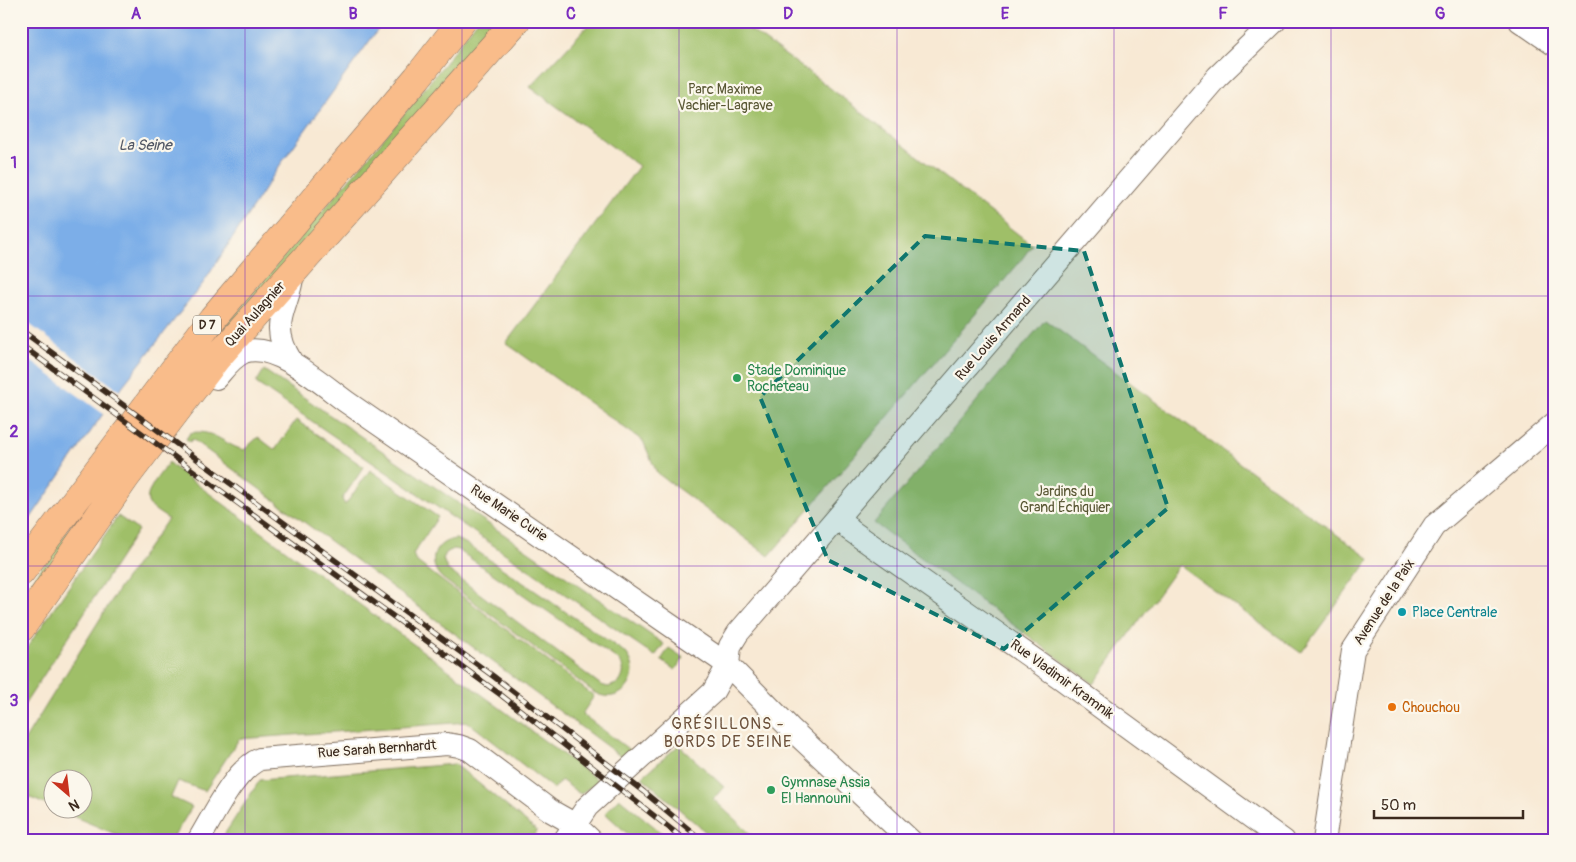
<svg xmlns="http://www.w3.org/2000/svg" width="1576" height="862" viewBox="0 0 1576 862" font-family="Pangolin,sans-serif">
  <rect width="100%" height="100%" fill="#fbf7ec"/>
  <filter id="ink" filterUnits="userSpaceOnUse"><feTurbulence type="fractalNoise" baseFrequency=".02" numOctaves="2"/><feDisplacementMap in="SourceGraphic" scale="10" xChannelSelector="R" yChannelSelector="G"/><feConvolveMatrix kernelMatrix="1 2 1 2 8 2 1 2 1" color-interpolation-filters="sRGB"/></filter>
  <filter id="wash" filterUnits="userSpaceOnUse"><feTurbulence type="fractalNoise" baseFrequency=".0096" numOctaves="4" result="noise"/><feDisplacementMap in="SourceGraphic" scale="20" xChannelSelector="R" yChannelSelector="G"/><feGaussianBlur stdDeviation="1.12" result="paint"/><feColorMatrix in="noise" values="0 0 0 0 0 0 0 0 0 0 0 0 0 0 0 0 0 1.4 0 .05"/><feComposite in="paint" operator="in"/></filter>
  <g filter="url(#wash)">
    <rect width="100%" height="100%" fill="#f8e9d4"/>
    <!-- green -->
    <path fill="#9fbf67" stroke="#6d7442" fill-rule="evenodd" d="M477 21H499L21 609V597C69 529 117 460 169 395 269 268 380 151 477 21Z
      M592 21H738L821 81 1032 245 1019 263 769 556 657 473 643 441 506 343 639 166 530 87Z
      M1045 320 1370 559 1301 653 1179 565 1094 684 874 523Z
      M264 370 664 644 655 656 256 383Z
      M296 420 364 467 342 499 345 505 370 470 438 517 413 554 416 561 594 696 582 714 631 751 624 759 192 439 190 442 186 439 190 433C213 428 224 445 244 450L258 437 275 450Z
      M169 462 172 466 599 781 580 794 561 780 554 789 468 722 239 739 205 791 178 781 171 797 192 807 171 841H132L58 810H82V780H52V807L21 794V746L118 590 168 519C163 515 153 510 149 504 142 493 163 471 169 462Z
      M118 516 138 530 21 710V656Z
      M456 539 465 543 626 653C645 675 622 707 595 693L442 578C426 563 434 541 456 539ZM453 549 458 550 617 659C625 666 625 674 619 683L608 687 601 685 447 569 443 559 446 553Z
      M669 648 684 658 675 670 661 660Z
      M679 745 724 787 713 799 758 841H716L642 777Z
      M455 764 537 831 532 841H220L260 780Z
      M619 798 672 841H628L631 837 605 813Z"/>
    <!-- water -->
    <path fill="#7caee8" stroke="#5c6c83" d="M21 21H384L280 165 204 282 121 388 21 532Z"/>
    <!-- pier -->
    <path fill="#f8e9d4" d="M21 318 121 392 105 415 21 354Z"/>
  </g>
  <g filter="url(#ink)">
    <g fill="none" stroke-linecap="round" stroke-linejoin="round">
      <!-- street casing -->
      <g stroke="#7d6d5e" stroke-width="24">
        <path id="street" d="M1520 21 1555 45
          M291 361C267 321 289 311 293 272
          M216 378C224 369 232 357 244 352 275 341 324 386 348 403L728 665 790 728 911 841
          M840 518 850 530 1062 679 1284 841
          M198 841C213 817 234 770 260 759L447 744 459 746 470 750 551 811 574 824 592 841
          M564 841 587 807 713 692 728 665 730 646 738 633 1217 77 1275 21
          M1324 841 1353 650 1434 526 1555 423"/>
      </g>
      <!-- primary casing -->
      <g stroke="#7d6d5e" stroke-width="29">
        <path id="primary" d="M21 572 213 318 417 78 462 21
          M21 628 126 477 216 359 516 21"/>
      </g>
      <!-- street -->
      <use href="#street" stroke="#fff" stroke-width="22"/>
      <!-- primary -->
      <use href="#primary" stroke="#f9bc8a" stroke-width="28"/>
      <!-- rail casing -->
      <g stroke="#3b2a1e" stroke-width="5.5">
        <path id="rail" d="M21 330 493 676 644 792 703 841
          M21 345 501 695 686 841"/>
      </g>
      <!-- rail -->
      <use href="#rail" stroke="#fbf7ec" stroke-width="4" stroke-dasharray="11" stroke-linecap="butt"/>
    </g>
  </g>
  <!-- marked area -->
  <path fill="#0f766e" fill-opacity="0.2" stroke="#0f766e" stroke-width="4" stroke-dasharray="10 6" stroke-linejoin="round" d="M925 236 1084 251 1168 508 1004 649 828 560 760 397Z"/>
  <!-- grid -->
  <path fill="none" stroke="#7b2cbf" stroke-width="1" stroke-opacity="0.55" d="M245 21V841M462 21V841M679 21V841M897 21V841M1114 21V841M1331 21V841M21 296H1555M21 566H1555"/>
  <!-- markers -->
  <g fill="#2e9e5b" stroke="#fbf7ec" stroke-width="2">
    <circle cx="737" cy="378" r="5"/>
    <circle cx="771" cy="790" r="5"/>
  </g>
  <circle fill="#0f9aa8" stroke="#fbf7ec" stroke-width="2" cx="1402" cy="612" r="5"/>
  <circle fill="#e8710a" stroke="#fbf7ec" stroke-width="2" cx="1392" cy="707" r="5"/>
  <g text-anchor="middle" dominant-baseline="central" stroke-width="4.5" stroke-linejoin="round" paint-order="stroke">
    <!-- shield labels -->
    <rect fill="#fbf7ec" stroke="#75685c" stroke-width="1" x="193" y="315.5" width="28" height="19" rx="4"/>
    <g font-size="12" font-weight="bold" fill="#3b2a1e">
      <text x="207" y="325">D 7</text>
    </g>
    <!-- park labels -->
    <g font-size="14" fill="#595734" stroke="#fbf7ec">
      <text x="725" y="89">Parc Maxime<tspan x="725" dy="16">Vachier-Lagrave</tspan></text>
      <text x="1065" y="491">Jardins du<tspan x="1065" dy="16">Grand Échiquier</tspan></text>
    </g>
    <!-- street labels -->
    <g font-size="14" fill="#3b2a1e" stroke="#fbf7ec">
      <text transform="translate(255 314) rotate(-48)">Quai Aulagnier</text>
      <text transform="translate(993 338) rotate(-49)">Rue Louis Armand</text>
      <text transform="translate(509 513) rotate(34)">Rue Marie Curie</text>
      <text transform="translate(1384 602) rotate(-57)">Avenue de la Paix</text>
      <text transform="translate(1062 679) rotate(36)">Rue Vladimir Kramnik</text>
      <text transform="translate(377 749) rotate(-4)">Rue Sarah Bernhardt</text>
    </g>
    <!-- leisure labels -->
    <g font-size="14" fill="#27864d" stroke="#fbf7ec" text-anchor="start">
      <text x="747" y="370">Stade Dominique<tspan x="747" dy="16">Rocheteau</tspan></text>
      <text x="781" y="782">Gymnase Assia<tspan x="781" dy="16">El Hannouni</tspan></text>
    </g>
    <!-- culture labels -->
    <g font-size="14" fill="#0d838f" stroke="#fbf7ec" text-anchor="start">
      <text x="1412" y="612">Place Centrale</text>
    </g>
    <!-- food labels -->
    <g font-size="14" fill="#c56008" stroke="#fbf7ec" text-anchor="start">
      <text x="1402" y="707">Chouchou</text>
    </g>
    <!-- water labels -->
    <g font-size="15" font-style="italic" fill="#525865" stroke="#fbf7ec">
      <text x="145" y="145">La Seine</text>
    </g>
    <!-- quarter labels -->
    <g font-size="16" letter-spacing="1" fill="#6d523c" stroke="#fbf7ec">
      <text x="728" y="724">GRÉSILLONS -<tspan x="728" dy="18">BORDS DE SEINE</tspan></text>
    </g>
  </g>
  <!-- margin -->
  <rect width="1576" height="862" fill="none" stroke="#fbf7ec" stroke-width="55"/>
  <!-- north arrow -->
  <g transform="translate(68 794) rotate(152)"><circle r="24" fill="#fbf7ec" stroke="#aea59a"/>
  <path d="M0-4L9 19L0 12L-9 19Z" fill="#c8321e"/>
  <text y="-8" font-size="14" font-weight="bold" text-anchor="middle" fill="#3b2a1e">N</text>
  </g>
  <!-- scale -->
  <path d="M1374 810v8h149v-8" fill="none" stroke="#3b2a1e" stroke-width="2.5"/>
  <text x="1381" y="810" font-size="15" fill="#3b2a1e" stroke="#fbf7ec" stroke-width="4" paint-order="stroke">50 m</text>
  <rect x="28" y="28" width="1520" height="806" fill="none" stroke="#7b2cbf" stroke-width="2"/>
  <g font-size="16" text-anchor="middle" font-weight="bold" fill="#7b2cbf">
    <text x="136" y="19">A</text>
    <text x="353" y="19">B</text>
    <text x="571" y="19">C</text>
    <text x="788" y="19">D</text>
    <text x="1005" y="19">E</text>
    <text x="1223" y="19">F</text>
    <text x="1440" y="19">G</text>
    <text x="14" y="168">1</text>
    <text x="14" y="437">2</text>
    <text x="14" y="706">3</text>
  </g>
</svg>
